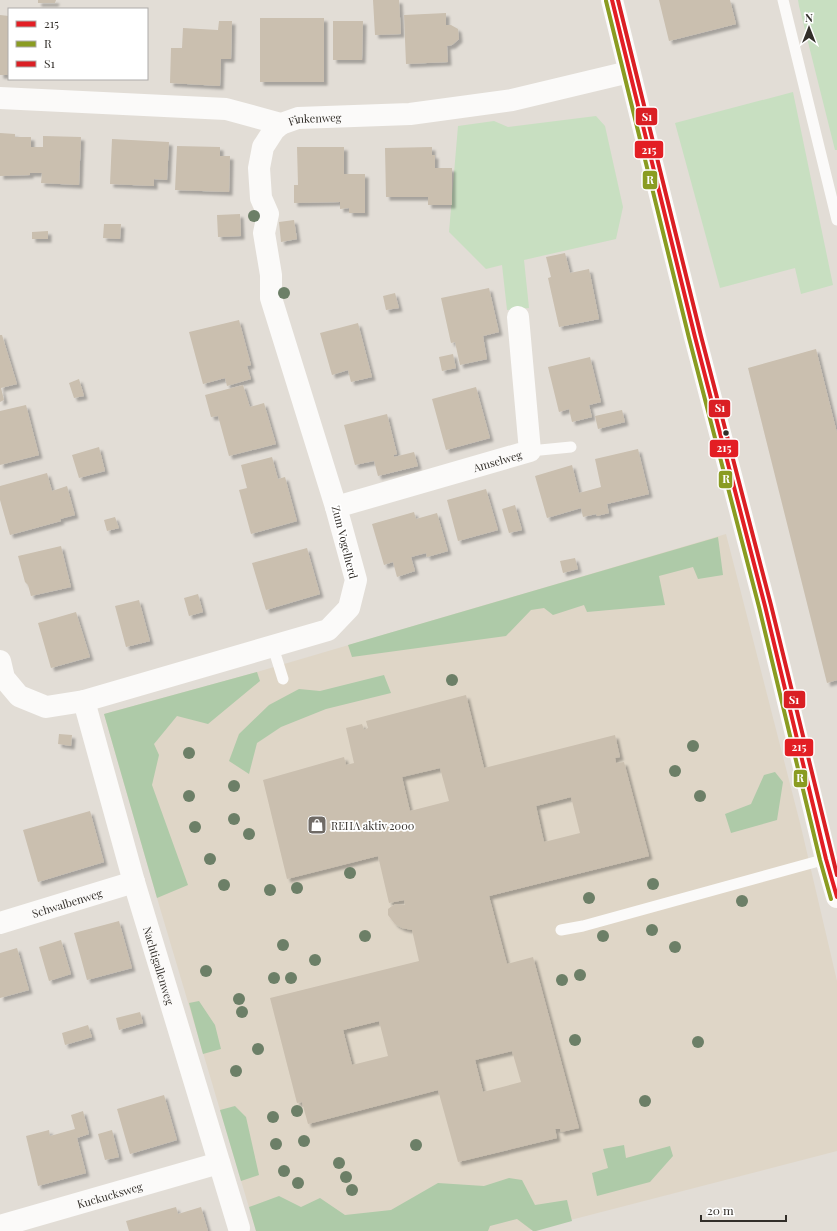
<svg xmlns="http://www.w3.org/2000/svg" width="837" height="1231" viewBox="0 0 837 1231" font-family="'Playfair Display',serif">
  <defs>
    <filter id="shadow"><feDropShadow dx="3.5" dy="3.5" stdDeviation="1" flood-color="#0004"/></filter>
  </defs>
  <rect width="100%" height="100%" fill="#e2ddd6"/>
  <!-- built -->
  <path fill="#dfd6c7" d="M726 534 801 827 837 981V1151L528 1231H256L157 898 104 714 257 672Z"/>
  <!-- green -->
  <path fill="#c8dfc1" d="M798 0H837V150H835L799 6Z
    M793 92 833 285 801 294 795 268 720 288 675 123Z
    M596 116 605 126 623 207 616 239 524 260 529 308 507 310 502 265 486 269 449 232 458 126 494 121 508 127Z"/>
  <!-- forest -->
  <path fill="#aecaa8" d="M718 537 723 575 698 579 693 567 659 576 665 605 587 612 584 605 553 615 544 608 531 610 506 636 352 657 348 645Z
    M257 672 260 681 208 724 177 716 154 744 159 755 152 785 188 885 157 898 104 714Z
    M384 675 391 693 326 709 281 727 257 743 249 774 229 761 239 734 269 705 299 689 320 691Z
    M775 772 783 782 777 820 731 833 725 814 751 804 764 775Z
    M199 1001 215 1025 221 1049 203 1054 189 1003Z
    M235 1106 246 1117 259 1175 241 1181 220 1110Z
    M624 1145 626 1158 670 1146 673 1156 650 1182 597 1196 592 1173 608 1168 603 1149Z
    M509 1178 522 1180 535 1205 567 1200 572 1221 536 1231H533L517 1219 490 1226 488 1231H256L249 1207 279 1196 301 1207 320 1198 345 1215 391 1210 438 1183 484 1186Z"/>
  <!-- building -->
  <path fill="#cabfaf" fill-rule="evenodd" filter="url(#shadow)" d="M38 0H56L55 3H38Z
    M373 0H399L401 34 375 35Z
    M659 0H730L736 24 669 41Z
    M446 13V25H451L458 29 459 39 452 45 447 46 448 62 406 64 404 15Z
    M0 15 9 16V75H0Z
    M260 18H324V82H260Z
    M219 21H232L231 59H221L220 86 170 83 171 48H182L183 28 218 30Z
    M333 21H363L362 60H333Z
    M0 133 15 134V137H31V147H43V136L81 137 79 185 41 183 42 173H30V175L0 176Z
    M112 139 169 142 167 180 154 179V186L110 184Z
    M177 146 220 147V156H230L229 192 175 190Z
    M297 147H344V174H365V213H349V208L340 209V202L294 203V185H298Z
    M432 147V155H435V168H452V205H428V197H386L385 148Z
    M240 214 241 236 218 237 217 215Z
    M294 220 297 239 281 242 279 222Z
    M104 224H121L120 239 103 238Z
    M48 231V239H32V232Z
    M565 253 570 273 589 269 599 319 559 327 548 278 551 277 546 257Z
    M489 288 499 332 483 336 487 359 460 365 455 342 451 343 441 298Z
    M395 293 399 308 386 310 383 296Z
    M239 320 251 365 247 366 251 379 227 386 225 378 203 384 189 332Z
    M358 323 372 377 351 382 348 370 332 375 320 333Z
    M0 335H2L17 384 1 388 4 400 0 402Z
    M816 349 837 433V680L827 683 748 368Z
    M453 354 456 368 442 371 439 357Z
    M590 357 601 402 589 405 592 417 572 422 569 409 559 412 548 367Z
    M79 379 84 396 74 398 69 383Z
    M243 385 250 407 264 403 276 444 229 456 218 416 211 417 205 395Z
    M476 387 490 438 446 450 432 399Z
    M26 405 39 455 0 465V411Z
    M622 410 625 422 598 429 595 416Z
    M387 414 397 454 394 455V457L414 452 418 466 378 476 374 461 355 465 344 425Z
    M99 447 105 471 79 478 72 455Z
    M638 449 649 494 607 504 609 513 597 516 596 514 583 517 581 508 547 518 535 476 572 465 579 493 601 487 595 459Z
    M272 457 278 479 285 477 297 521 251 534 239 490 247 488 241 465Z
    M47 473 52 491 67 486 75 515 60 519 61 521 10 535 0 500V486Z
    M486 489 498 530 458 541 447 500Z
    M515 505 522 530 509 533 502 509Z
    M414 512 416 519 437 513 448 551 427 557 426 553 411 557 415 571 397 577 393 562 384 565 372 524Z
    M115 517 119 528 107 531 104 520Z
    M61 546 71 587 31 596 28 585 25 582 18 556Z
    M307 548 320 594 266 610 252 563Z
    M575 558 578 569 563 573 560 561Z
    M198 594 203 612 189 616 184 598Z
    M139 600 150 641 126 647 115 606Z
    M76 612 90 657 51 668 38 623Z
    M466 695 484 768 615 735 620 757 615 758 616 763 624 762 649 856 489 896 507 964 533 957 579 1128 561 1132 560 1129H555L557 1138 458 1162 438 1090 308 1124 302 1102 297 1103 270 998 419 961 412 930 402 928 395 924 388 915V909L392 906 396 904 405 905 404 900 389 903 378 856 287 879 263 780 344 757 346 765 354 763 346 728 362 724 364 730 368 728 366 721ZM440 768 449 801 410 811 402 777ZM571 797 580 833 544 842 536 806ZM379 1021 388 1056 352 1065 343 1030ZM512 1051 521 1082 483 1092 475 1060Z
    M59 734 72 735 71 746 58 744Z
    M90 811 104 862 38 882 23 830Z
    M119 921 132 968 87 980 74 933Z
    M61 940 71 974 49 981 39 947Z
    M17 948 29 990 0 998V953Z
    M140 1012 143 1023 119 1030 116 1018Z
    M88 1025 92 1037 65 1045 62 1033Z
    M164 1095 177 1140 130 1154 117 1109Z
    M83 1111 89 1134 77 1138 86 1173 38 1186 26 1136 49 1130 50 1136 75 1129 71 1115Z
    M112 1130 119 1157 105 1160 98 1134Z
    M176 1207 178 1214 201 1207 208 1231H129L126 1221Z"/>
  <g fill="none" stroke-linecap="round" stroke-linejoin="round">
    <!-- lane -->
    <path stroke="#fbfaf9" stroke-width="11" d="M783 0 837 220
      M530 451 571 447
      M273 647 283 679
      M561 930 583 926 826 859"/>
    <!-- street -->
    <g stroke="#fbfaf9" stroke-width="22">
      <path d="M612 0 695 337 765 606 826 859 837 897"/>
      <path id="s1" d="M0 98 226 109 281 124 298 118 410 114 512 100 629 72"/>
      <path id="s2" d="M336 507 530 451 518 317"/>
      <path d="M0 661 4 678 19 696 46 707 84 701 328 630 349 608 356 580 336 507 271 298V275L264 233 268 214 261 198 259 168 263 147 274 130 281 124"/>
      <path id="s3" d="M84 701 134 882 239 1228"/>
      <path id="s4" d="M0 923 134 882"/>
      <path id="s5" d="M0 1226 219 1163"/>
    </g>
    <!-- bus-1 casing -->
    <g stroke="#fff" stroke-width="7">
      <path id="bus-1" d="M612 0 695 337 765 606 826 859 837 897"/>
    </g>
    <!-- bus-2 casing -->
    <g stroke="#fff" stroke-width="7">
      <path id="bus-2" d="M606 1 689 338 759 607 820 860 831 899"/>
    </g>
    <!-- bus-3 casing -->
    <g stroke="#fff" stroke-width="7">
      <path id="bus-3" d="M618 0 701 336 771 605 837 875"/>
    </g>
    <!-- bus-1 -->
    <use href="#bus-1" stroke="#e31e24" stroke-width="4"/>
    <!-- bus-2 -->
    <use href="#bus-2" stroke="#8a9c22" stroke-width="4"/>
    <!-- bus-3 -->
    <use href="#bus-3" stroke="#da1f24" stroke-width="4"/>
  </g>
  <!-- trees -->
  <g fill="#6c7f67">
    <circle cx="254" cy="216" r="6"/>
    <circle cx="284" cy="293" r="6"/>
    <circle cx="452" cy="680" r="6"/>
    <circle cx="693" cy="746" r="6"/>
    <circle cx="189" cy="753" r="6"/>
    <circle cx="675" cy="771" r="6"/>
    <circle cx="234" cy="786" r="6"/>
    <circle cx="189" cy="796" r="6"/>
    <circle cx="700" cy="796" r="6"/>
    <circle cx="234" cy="819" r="6"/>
    <circle cx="195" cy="827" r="6"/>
    <circle cx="249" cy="834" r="6"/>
    <circle cx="210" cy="859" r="6"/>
    <circle cx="350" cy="873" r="6"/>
    <circle cx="653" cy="884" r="6"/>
    <circle cx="224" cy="885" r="6"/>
    <circle cx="297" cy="888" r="6"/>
    <circle cx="270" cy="890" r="6"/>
    <circle cx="589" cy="898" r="6"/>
    <circle cx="742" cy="901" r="6"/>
    <circle cx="652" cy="930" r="6"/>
    <circle cx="365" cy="936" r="6"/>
    <circle cx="603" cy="936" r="6"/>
    <circle cx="283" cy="945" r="6"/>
    <circle cx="675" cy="947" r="6"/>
    <circle cx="315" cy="960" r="6"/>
    <circle cx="206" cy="971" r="6"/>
    <circle cx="580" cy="975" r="6"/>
    <circle cx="274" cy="978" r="6"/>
    <circle cx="291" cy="978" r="6"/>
    <circle cx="562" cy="980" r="6"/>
    <circle cx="239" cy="999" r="6"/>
    <circle cx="242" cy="1012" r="6"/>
    <circle cx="575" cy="1040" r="6"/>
    <circle cx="698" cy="1042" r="6"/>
    <circle cx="258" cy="1049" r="6"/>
    <circle cx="236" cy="1071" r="6"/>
    <circle cx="645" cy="1101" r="6"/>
    <circle cx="297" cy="1111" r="6"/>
    <circle cx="273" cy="1117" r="6"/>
    <circle cx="304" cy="1141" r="6"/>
    <circle cx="276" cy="1144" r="6"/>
    <circle cx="416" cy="1145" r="6"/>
    <circle cx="339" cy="1163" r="6"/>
    <circle cx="284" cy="1171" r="6"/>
    <circle cx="346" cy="1177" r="6"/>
    <circle cx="298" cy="1183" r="6"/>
    <circle cx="352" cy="1190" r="6"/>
  </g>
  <!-- icons -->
  <defs>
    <g id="shop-square" transform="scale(1)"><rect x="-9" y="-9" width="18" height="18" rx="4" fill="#706b66" stroke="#fff"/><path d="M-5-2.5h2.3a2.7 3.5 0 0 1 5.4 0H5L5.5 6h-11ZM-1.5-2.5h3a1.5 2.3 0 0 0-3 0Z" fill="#fff"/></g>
  </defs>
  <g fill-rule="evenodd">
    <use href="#shop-square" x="317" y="825"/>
  </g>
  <!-- markers -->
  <circle fill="#322e29" stroke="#fff" stroke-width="1.5" cx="726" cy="433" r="3.5"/>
  <g text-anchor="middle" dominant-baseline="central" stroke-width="3.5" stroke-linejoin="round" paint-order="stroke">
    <!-- street labels -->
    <g font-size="11" fill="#322e29" stroke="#fff">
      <text stroke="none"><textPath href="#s1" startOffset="318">Finkenweg</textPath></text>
      <text stroke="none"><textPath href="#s2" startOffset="168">Amselweg</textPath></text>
      <text transform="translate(345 542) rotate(76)">Zum Vogelherd</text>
      <text stroke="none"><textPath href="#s4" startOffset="70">Schwalbenweg</textPath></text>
      <text stroke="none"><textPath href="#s3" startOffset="275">Nachtigallenweg</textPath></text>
      <text stroke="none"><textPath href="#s5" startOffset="114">Kuckucksweg</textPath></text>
    </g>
    <!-- poi labels -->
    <g font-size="11" fill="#322e29" stroke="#fff" text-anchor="start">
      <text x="331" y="825">REHA aktiv 2000</text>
    </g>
  </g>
  <g stroke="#fff" stroke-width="1.5">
    <rect x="635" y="107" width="23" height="19" rx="4" fill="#da1f24"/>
    <rect x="634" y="140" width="30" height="19" rx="4" fill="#e31e24"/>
    <rect x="642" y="170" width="16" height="20" rx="4" fill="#8a9c22"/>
    <rect x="708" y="399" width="23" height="19" rx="4" fill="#da1f24"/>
    <rect x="709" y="439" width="30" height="19" rx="4" fill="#e31e24"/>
    <rect x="718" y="470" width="15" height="19" rx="4" fill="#8a9c22"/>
    <rect x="783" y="690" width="23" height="19" rx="4" fill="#da1f24"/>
    <rect x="784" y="738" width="30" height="19" rx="4" fill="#e31e24"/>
    <rect x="793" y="769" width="15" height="19" rx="4" fill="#8a9c22"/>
  </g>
  <g font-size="11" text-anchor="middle" font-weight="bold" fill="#fff">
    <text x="647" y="121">S1</text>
    <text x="649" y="154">215</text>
    <text x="650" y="184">R</text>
    <text x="720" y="412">S1</text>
    <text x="724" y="452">215</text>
    <text x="726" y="483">R</text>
    <text x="794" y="704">S1</text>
    <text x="799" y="751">215</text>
    <text x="800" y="782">R</text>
  </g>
  <!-- legend -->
  <rect x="8" y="8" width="140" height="72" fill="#ffffff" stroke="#adaba9"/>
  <rect x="16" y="21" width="20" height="6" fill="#e31e24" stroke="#adaba9"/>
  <text x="44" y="28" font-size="12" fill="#322e29">215</text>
  <rect x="16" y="41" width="20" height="6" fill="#8a9c22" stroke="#adaba9"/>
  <text x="44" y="48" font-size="12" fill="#322e29">R</text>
  <rect x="16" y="61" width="20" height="6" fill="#da1f24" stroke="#adaba9"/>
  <text x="44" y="68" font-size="12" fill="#322e29">S1</text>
  <!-- north arrow -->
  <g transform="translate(809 28)" stroke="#ffffff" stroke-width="3" paint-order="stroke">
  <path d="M0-3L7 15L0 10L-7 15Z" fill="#322e29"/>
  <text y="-6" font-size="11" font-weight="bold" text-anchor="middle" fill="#322e29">N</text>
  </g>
  <!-- scale -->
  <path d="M701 1215v6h85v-6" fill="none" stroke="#322e29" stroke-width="2"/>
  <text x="707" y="1215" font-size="12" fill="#322e29" stroke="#ffffff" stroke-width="3" paint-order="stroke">20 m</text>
</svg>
